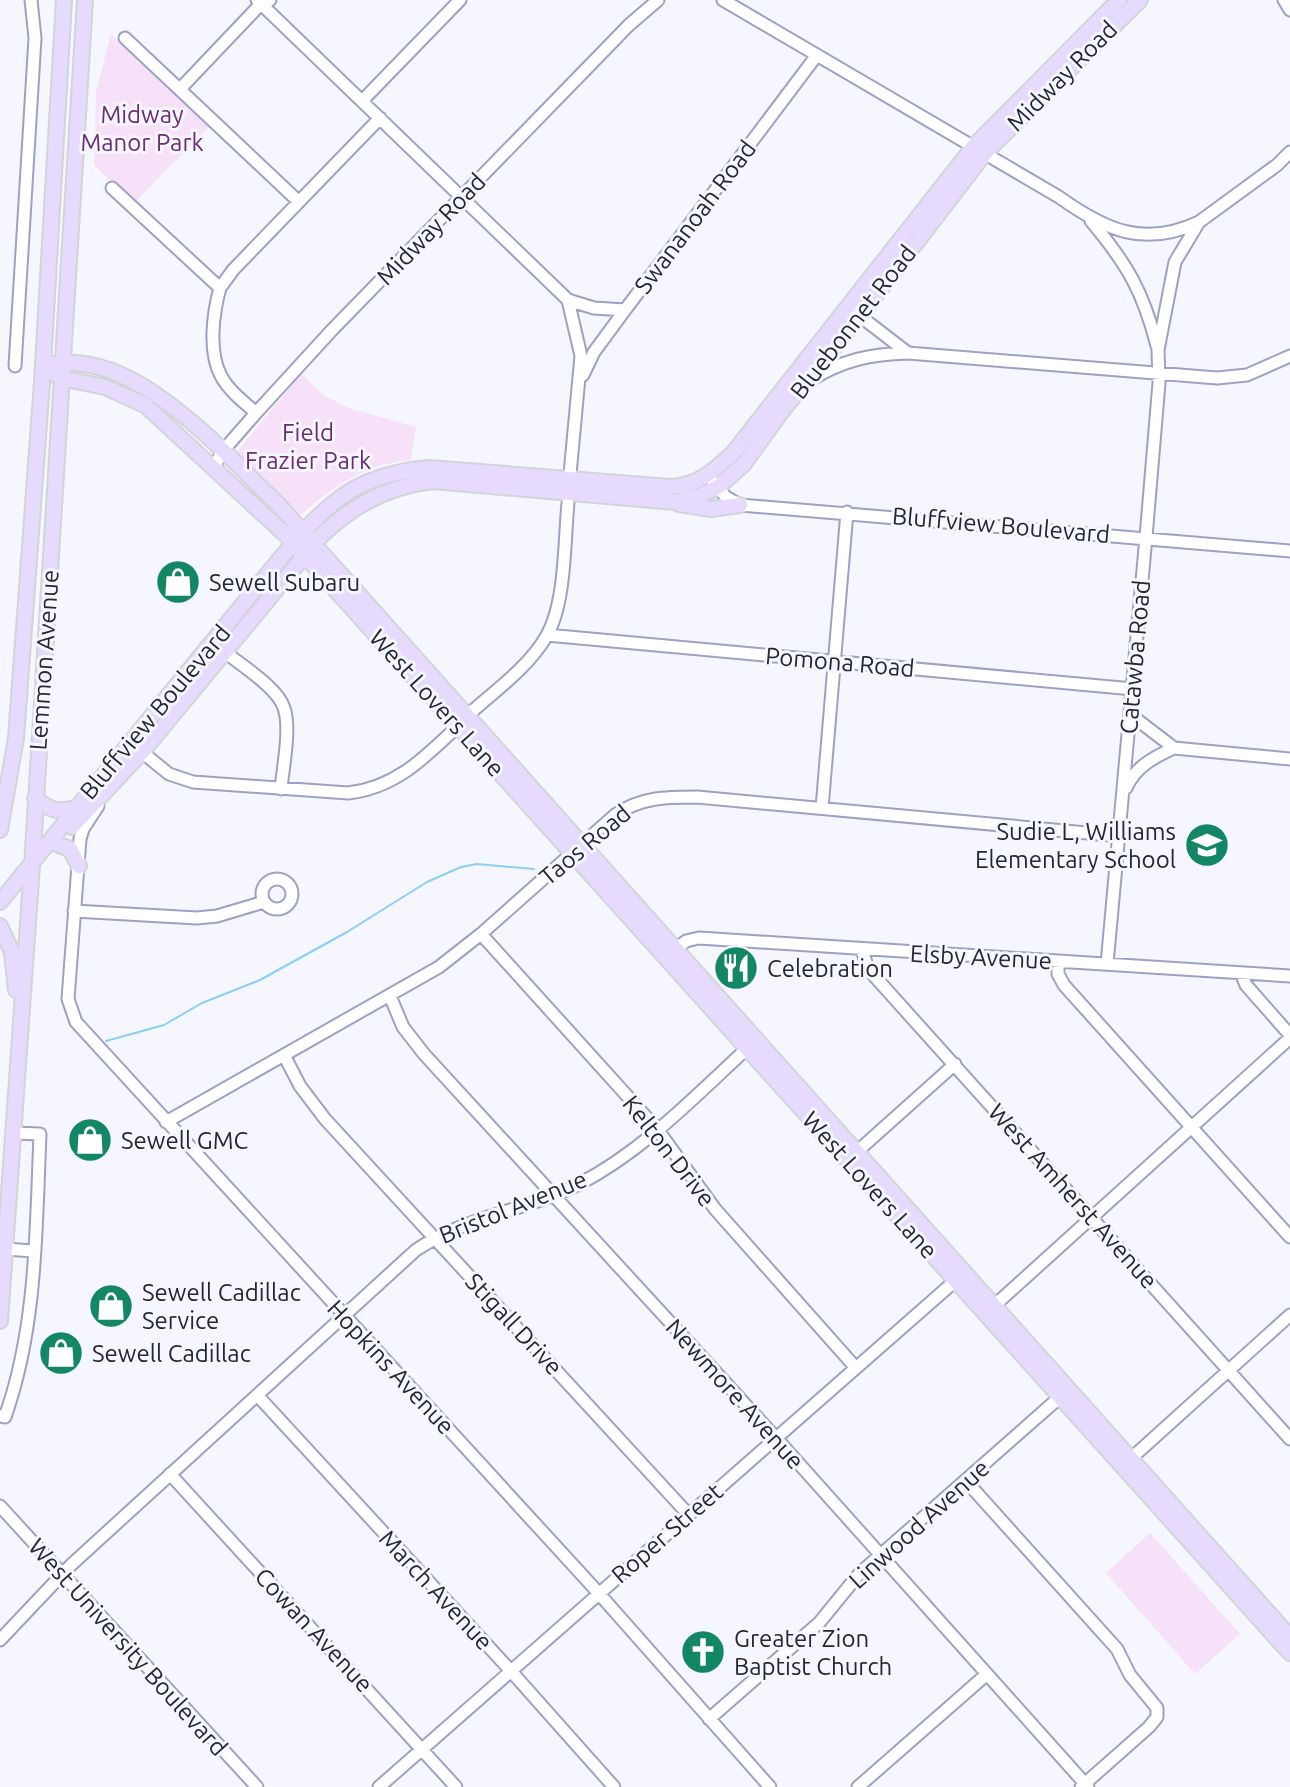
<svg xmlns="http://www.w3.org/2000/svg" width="1290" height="1787" viewBox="0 0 1290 1787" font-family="Ubuntu,sans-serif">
  <rect width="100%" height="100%" fill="#f5f6fe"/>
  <!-- green -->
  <path fill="#f6e1f9" d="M111 34 209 127 133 204 94 165 96 92Z
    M301 374 325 396 351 409 416 427 411 460C368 463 333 486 301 515L236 453Z
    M1150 1533 1240 1634 1195 1674 1106 1573Z"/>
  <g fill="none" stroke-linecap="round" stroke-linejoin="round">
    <!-- stream -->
    <path stroke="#8bcff4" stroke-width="2" d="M106 1041 164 1025 202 1003 260 980 347 932 427 882 461 867 477 864 534 869"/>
    <!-- minor casing -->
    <g stroke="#9da2c4" stroke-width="15">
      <path id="minor" d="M257 0 568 300 581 356 569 485
        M723 0 1059 197C1105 230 1144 248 1199 222L1277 165 1290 152
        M1284 0 1290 10
        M125 38 298 201
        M180 89 257 8 270 0
        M362 101 460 0
        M112 188 220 288C213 313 208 352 221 376 229 391 244 402 256 413
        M1091 221C1127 264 1143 291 1157 346
        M220 288 233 270 380 118
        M568 300 594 308 625 310
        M856 313 908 353 1217 378 1247 375 1290 356
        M15 366 35 38 31 0
        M583 375 594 352 625 310 817 55
        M811 380C842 360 871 354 908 353
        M214 467 222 452 256 413 332 330 629 25 658 0
        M713 482 726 497 740 505 1290 551
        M547 635 1133 689
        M225 652C241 665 278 688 284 708 291 728 283 767 281 789
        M1131 715 1174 748 1290 759
        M467 716C493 692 527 669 546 637 566 603 564 543 568 503
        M142 752 169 774 193 782 348 793C396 788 425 757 458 726
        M1126 788C1135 767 1154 757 1174 748
        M98 806 83 829 80 839 68 999 76 1022 594 1588 770 1787
        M822 808 847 512
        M262 894a15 15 0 1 1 30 0a15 15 0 1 1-30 0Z
        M74 911 197 918 217 916 264 902
        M481 934 657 1129 715 1209 856 1368
        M676 949 686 941 699 938 1290 976
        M862 950 868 969 1290 1439
        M1058 962V974L1064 985 1290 1237
        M1107 964 1146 537 1159 383 1158 350 1175 262 1199 222
        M1241 973 1246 985 1290 1035
        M390 996 403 1027 424 1054 776 1438 1088 1787
        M284 1055 300 1086 325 1119 688 1514
        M166 1122 439 967 481 934 615 815C641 797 666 797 697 797L1120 836
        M851 1157 955 1064
        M5 1249 33 1251
        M995 1305 1290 1038
        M257 1395 510 1670 614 1787
        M0 1416 5 1417C37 1327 36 1228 40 1134L14 1133
        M1126 1463 1290 1315
        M170 1474 456 1787
        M966 1481 1117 1649 1130 1675 1157 1708V1717L1149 1727 1081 1787
        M0 1506 257 1787
        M0 1640 71 1565 416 1250C468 1215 527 1211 581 1183 646 1149 699 1092 753 1043
        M709 1719 819 1623 859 1574 1060 1397
        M379 1787 955 1281
        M858 1787 987 1674"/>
    </g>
    <!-- major casing -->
    <g stroke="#d3d4d6" stroke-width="18">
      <path id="major" d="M43 367 61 378 105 387 145 405 288 537 1290 1653
        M43 367C128 340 221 451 277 503L1290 1637
        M679 504 711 509 740 505
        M35 798C49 810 58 813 75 808
        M72 827 142 752 319 538C351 506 388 486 433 481L675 502 699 496 718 487 743 465 782 411 860 316 985 153 1140 0
        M0 830 16 738 42 382 64 0
        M57 844 70 849 79 866
        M0 902 293 543C335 495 364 474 429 468L670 487C697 486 714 471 733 453L974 146 1119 0
        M0 926 12 952 16 990
        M0 1321 32 866 85 0"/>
    </g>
    <!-- minor -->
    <use href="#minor" stroke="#fff" stroke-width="11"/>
    <!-- major -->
    <use href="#major" stroke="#e6dbfe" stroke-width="14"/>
  </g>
  <!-- icons -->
  <defs>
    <g id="shop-disc" transform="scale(2.3)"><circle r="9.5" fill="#138666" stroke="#f5f6fe"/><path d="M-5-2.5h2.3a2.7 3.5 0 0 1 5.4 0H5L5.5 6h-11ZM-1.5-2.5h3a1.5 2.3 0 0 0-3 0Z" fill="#fff"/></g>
    <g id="school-disc" transform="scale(2.3)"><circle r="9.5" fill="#138666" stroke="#f5f6fe"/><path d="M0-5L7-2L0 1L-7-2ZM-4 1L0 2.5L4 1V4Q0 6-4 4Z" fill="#fff"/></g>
    <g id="restaurant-disc" transform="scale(2.3)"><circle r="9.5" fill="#138666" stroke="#f5f6fe"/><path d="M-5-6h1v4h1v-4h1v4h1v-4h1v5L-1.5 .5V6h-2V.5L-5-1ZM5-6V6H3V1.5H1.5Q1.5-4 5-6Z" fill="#fff"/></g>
    <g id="church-disc" transform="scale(2.3)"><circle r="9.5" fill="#138666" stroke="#f5f6fe"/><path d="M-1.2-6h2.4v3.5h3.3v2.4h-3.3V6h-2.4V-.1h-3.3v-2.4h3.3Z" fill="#fff"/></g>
  </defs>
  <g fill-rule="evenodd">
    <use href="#shop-disc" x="178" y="582"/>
    <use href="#school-disc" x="1207" y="845"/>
    <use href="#restaurant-disc" x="736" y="968"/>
    <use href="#shop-disc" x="90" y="1140"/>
    <use href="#shop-disc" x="111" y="1306"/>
    <use href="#shop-disc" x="61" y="1353"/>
    <use href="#church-disc" x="703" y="1652"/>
  </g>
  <g text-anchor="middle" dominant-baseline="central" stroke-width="6" stroke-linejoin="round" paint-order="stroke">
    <!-- street labels -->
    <g font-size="24" fill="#252734" stroke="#f5f6fe">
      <text transform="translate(1062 76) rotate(-45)">Midway Road</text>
      <text transform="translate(695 217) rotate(-53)">Swananoah Road</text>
      <text transform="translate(431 229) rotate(-46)">Midway Road</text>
      <text transform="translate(853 322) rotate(-52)">Bluebonnet Road</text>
      <text transform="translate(1001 525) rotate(5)">Bluffview Boulevard</text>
      <text transform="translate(1135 657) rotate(-85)">Catawba Road</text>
      <text transform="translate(44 660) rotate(-86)">Lemmon Avenue</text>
      <text transform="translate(840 662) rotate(5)">Pomona Road</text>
      <text transform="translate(437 703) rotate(48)">West Lovers Lane</text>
      <text transform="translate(155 712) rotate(-50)">Bluffview Boulevard</text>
      <text transform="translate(585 845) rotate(-40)">Taos Road</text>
      <text transform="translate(981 957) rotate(3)">Elsby Avenue</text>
      <text transform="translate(669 1151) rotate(52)">Kelton Drive</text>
      <text transform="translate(870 1185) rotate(48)">West Lovers Lane</text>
      <text transform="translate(1073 1196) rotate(48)">West Amherst Avenue</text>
      <text transform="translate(513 1207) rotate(-22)">Bristol Avenue</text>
      <text transform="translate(514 1324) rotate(47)">Stigall Drive</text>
      <text transform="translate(391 1367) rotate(47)">Hopkins Avenue</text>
      <text transform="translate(735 1394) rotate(48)">Newmore Avenue</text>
      <text transform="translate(919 1524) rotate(-42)">Linwood Avenue</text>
      <text transform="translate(667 1533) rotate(-41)">Roper Street</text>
      <text transform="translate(436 1590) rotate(47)">March Avenue</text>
      <text transform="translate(314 1630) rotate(47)">Cowan Avenue</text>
      <text transform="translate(128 1647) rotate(48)">West University Boulevard</text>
    </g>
    <!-- park labels -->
    <g font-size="24" fill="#6d2b78" stroke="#f5f6fe">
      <text x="142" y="114">Midway<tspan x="142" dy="28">Manor Park</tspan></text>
      <text x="308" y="432">Field<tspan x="308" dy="28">Frazier Park</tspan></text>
    </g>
    <!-- poi labels -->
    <g font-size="24" fill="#252734" stroke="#f5f6fe" text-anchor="start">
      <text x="209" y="582">Sewell Subaru</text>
      <text x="1176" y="831" text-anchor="end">Sudie L, Williams<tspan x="1176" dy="28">Elementary School</tspan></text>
      <text x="767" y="968">Celebration</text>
      <text x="121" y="1140">Sewell GMC</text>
      <text x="142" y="1292">Sewell Cadillac<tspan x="142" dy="28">Service</tspan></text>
      <text x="92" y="1353">Sewell Cadillac</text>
      <text x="734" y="1638">Greater Zion<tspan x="734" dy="28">Baptist Church</tspan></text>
    </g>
  </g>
</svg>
